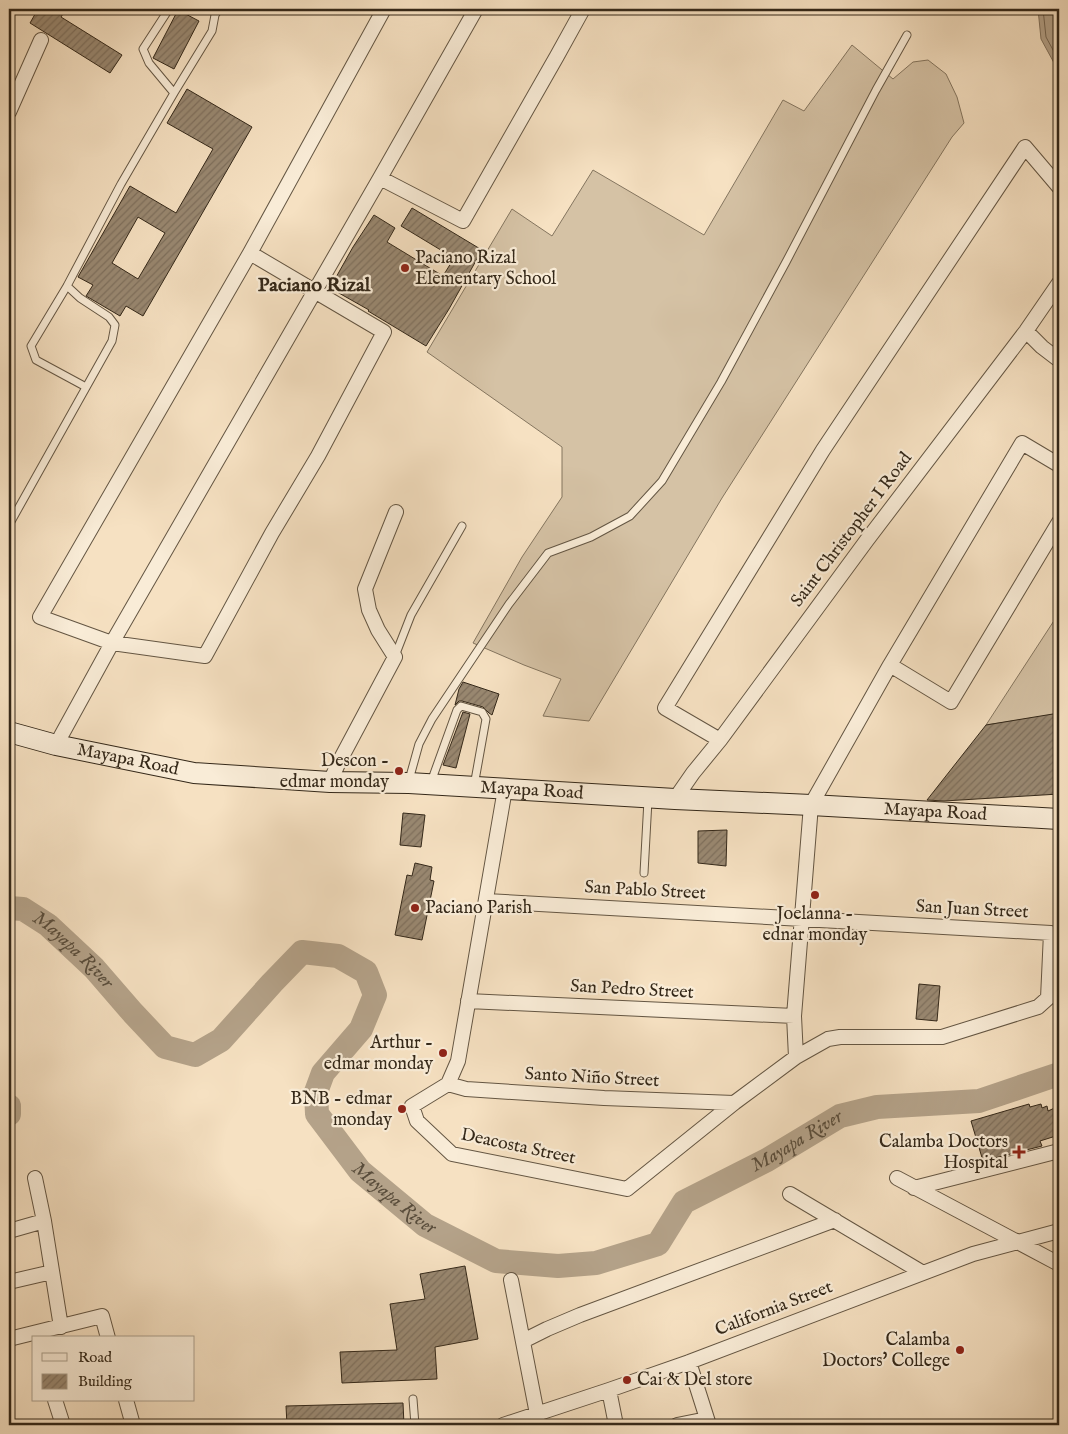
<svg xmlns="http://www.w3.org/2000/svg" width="1068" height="1434" viewBox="0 0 1068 1434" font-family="'IM FELL English',serif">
  <defs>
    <pattern id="building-hatch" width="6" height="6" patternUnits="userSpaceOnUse" patternTransform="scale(1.25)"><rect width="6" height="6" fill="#998871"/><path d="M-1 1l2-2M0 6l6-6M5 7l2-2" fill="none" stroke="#7e6f5c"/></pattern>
  </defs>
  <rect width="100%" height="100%" fill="#f6e1c2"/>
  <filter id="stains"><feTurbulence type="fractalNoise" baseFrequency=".004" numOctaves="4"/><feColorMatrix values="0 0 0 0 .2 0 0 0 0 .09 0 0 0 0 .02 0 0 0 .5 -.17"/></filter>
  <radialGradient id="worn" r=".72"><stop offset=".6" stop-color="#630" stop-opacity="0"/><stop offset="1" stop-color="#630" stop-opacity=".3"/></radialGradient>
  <!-- grass -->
  <path fill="#d5c2a5" stroke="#84755f" d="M852 45 893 79 913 62 928 60 946 74 957 97 964 123 952 137 722 498 589 721 543 716 561 679 524 665 473 643 522 557 562 497V447L427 352 512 209 552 236 593 170 704 235 783 100 804 111Z
    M1059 613V714L986 725Z"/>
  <!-- water -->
  <path fill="#b4a289" stroke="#81715c" d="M1038 9H1059V72L1041 39Z"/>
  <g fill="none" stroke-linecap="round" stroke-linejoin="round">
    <!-- shore -->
    <path stroke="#746551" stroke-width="1" d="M1043 9 1046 37 1059 61"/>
    <!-- river -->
    <g stroke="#b4a289" stroke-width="24">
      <path id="s1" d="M9 908 23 909 48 925 94 968 133 1013 165 1047 195 1055 221 1040 272 983 302 952 338 956 366 972 375 995 361 1029 323 1073 316 1092 317 1114 360 1171 425 1225 496 1261 558 1266 596 1263 658 1244 684 1202 767 1160 840 1116 877 1107 979 1101 1059 1074"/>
      <path d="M9 1106V1114"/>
    </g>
  </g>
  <!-- building -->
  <path fill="url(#building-hatch)" stroke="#342819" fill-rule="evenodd" d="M38 9H66L61 17 122 55 110 73 30 23Z
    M178 10 199 21 174 69 153 58Z
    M187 89 252 127 143 316 126 306 120 316 86 296 93 285 78 277 130 186 176 213 213 149 167 123ZM138 217 165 233 138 279 112 263Z
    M412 208 482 250 449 309 426 346 368 311 369 310 330 288 353 247 374 215 395 228 387 242 443 276 454 258 401 226Z
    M463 682 499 694 492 715 489 713 483 707 462 701H459L455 705 459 689Z
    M463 712 470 714 456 768 443 765Z
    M1059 713V794L944 801 927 800 986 725Z
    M403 813 425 815 421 847 400 845Z
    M727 830 726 866 698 863V831Z
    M415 863 432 867 430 880 434 881 422 940 395 935 407 875 412 876Z
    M919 984 940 986 937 1021 916 1019Z
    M1029 1104 1030 1107 1041 1104 1042 1108 1047 1106 1048 1111 1059 1106V1135L1040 1141 1042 1146 983 1161 971 1121Z
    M465 1266 478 1339 435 1347 437 1379 342 1383 340 1352 397 1350 390 1304 425 1299 420 1274Z
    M403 1403 404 1425H287L286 1406Z"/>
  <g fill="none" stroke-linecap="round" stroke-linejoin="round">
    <!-- lane casing -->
    <g stroke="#645643" stroke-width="9">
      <path id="lane" d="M169 9 143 49 149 63 174 93
        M86 387 36 360 31 346 67 286 121 184 174 93 212 31 215 15 219 9
        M9 525 112 341 115 325 109 317 80 298 67 286
        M395 656 411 615 462 526
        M409 780 419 744 432 719 509 604 548 553 591 537 630 516 662 481 721 382 786 262 876 90 907 35
        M431 782 457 710 461 706 482 712 486 719 474 786
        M644 873 648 800
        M413 1399 415 1425"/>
    </g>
    <!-- street casing -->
    <g stroke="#645643" stroke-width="16">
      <path id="street" d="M9 112 41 40
        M380 178 463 221 557 56 583 9
        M250 253 384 332 318 456 272 533 205 656 112 643 40 617 250 253 384 9
        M1026 331 1042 347 1059 360
        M890 665 951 702 1059 522
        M720 740 665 708 823 450 1025 147 1059 187
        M56 745 112 643 380 178 476 9
        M330 782 338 764 395 657 378 630 369 610 365 589 396 512
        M505 789 458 1061 448 1084 412 1106 417 1121 452 1154 627 1189 734 1103 796 1057 794 1016 811 805 890 665 1022 443 1059 465
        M675 799 693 773 720 740 867 540 1026 331 1059 283
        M486 901 1051 933 1048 998 1038 1007 942 1037H840L828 1039 796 1057
        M468 1001 794 1016
        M448 1084 466 1089 604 1098 734 1103
        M35 1178 44 1221 61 1327
        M897 1178 1059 1264
        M914 1188 1059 1151
        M790 1194 923 1273
        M9 1231 44 1221
        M511 1280 537 1414
        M9 1282 52 1272
        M9 1339 102 1316 108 1338
        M523 1341 547 1329 580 1315 835 1220
        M689 1362 709 1425
        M609 1390 616 1425
        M55 1400 63 1425
        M126 1400 133 1425
        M503 1425 609 1390 689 1362 973 1254 1059 1231
        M677 1425 707 1419"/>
    </g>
    <!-- secondary casing -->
    <g stroke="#342819" stroke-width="22">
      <g id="secondary">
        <path id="s2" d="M9 732 56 745 194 773 330 782 409 783 675 799 811 805 1059 819"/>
      </g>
    </g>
    <!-- lane -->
    <use href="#lane" stroke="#f9ecd7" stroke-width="7"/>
    <!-- street -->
    <use href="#street" stroke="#f9ecd7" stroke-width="14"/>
    <!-- secondary -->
    <use href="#secondary" stroke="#f9ecd7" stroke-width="20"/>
  </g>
  <!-- markers -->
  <g fill="#8f2418" stroke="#f9ecd7" stroke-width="2">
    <circle cx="405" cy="268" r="5"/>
    <circle cx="399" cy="771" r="5"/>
    <circle cx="815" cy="895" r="5"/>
    <circle cx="415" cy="908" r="5"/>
    <circle cx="443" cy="1053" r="5"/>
    <circle cx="402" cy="1109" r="5"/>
    <path d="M1016.5 1144.5h5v5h5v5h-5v5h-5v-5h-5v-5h5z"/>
    <circle cx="960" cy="1350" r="5"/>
    <circle cx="627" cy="1380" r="5"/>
  </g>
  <g text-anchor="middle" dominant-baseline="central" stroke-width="4.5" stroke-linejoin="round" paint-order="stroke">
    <!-- poi labels -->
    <g font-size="18" fill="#342819" stroke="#f9ecd7" text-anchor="end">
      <text x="415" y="258" text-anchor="start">Paciano Rizal<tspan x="415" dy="21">Elementary School</tspan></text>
      <text x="389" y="761">Descon -<tspan x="389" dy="21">edmar monday</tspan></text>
      <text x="425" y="908" text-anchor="start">Paciano Parish</text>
      <text x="815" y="914" text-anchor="middle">Joelanna -<tspan x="815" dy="21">ednar monday</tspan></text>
      <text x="433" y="1043">Arthur -<tspan x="433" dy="21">edmar monday</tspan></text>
      <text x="392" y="1099">BNB - edmar<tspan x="392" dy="21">monday</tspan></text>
      <text x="1008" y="1142">Calamba Doctors<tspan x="1008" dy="21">Hospital</tspan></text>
      <text x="950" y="1340">Calamba<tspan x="950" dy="21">Doctors' College</tspan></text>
      <text x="637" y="1380" text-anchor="start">Cai &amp; Del store</text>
    </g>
    <!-- street labels -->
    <g font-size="18" fill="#342819" stroke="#f9ecd7">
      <text transform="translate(852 530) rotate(-53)">Saint Christopher I Road</text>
      <text stroke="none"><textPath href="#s2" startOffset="122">Mayapa Road</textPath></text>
      <text stroke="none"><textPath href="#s2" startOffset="528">Mayapa Road</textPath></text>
      <text stroke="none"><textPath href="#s2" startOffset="932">Mayapa Road</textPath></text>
      <text transform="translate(645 891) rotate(3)">San Pablo Street</text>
      <text transform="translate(972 910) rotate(3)">San Juan Street</text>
      <text transform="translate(632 990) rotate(3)">San Pedro Street</text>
      <text transform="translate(592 1078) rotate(3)">Santo Niño Street</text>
      <text transform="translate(518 1147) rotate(12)">Deacosta Street</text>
      <text transform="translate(774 1309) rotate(-21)">California Street</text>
    </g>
    <!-- water labels -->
    <g font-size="19" font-style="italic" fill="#5a4d3b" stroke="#f9ecd7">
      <text stroke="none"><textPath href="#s1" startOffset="79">Mayapa River</textPath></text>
      <text stroke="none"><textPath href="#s1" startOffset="1202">Mayapa River</textPath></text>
      <text stroke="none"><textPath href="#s1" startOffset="739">Mayapa River</textPath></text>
    </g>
    <!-- quarter labels -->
    <g font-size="20" font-weight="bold" fill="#342819" stroke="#f9ecd7">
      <text x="314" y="285">Paciano Rizal</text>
    </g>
  </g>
  <!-- margin -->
  <rect width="1068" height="1434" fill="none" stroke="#f6e1c2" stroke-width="30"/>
  <rect x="10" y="10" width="1048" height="1414" fill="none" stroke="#342819" stroke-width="2.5"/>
  <rect x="15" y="15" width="1038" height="1404" fill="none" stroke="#342819"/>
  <!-- legend -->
  <rect x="32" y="1336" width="162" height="65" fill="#f9ecd7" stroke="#aa9e8b"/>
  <rect x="42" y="1353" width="25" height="8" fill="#f9ecd7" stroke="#aa9e8b"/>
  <text x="78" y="1362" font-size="15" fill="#342819">Road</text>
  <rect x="42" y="1374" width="25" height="15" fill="url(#building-hatch)" stroke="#aa9e8b"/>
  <text x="78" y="1386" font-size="15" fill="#342819">Building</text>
  <rect width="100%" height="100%" filter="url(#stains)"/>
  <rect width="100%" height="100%" fill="url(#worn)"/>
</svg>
